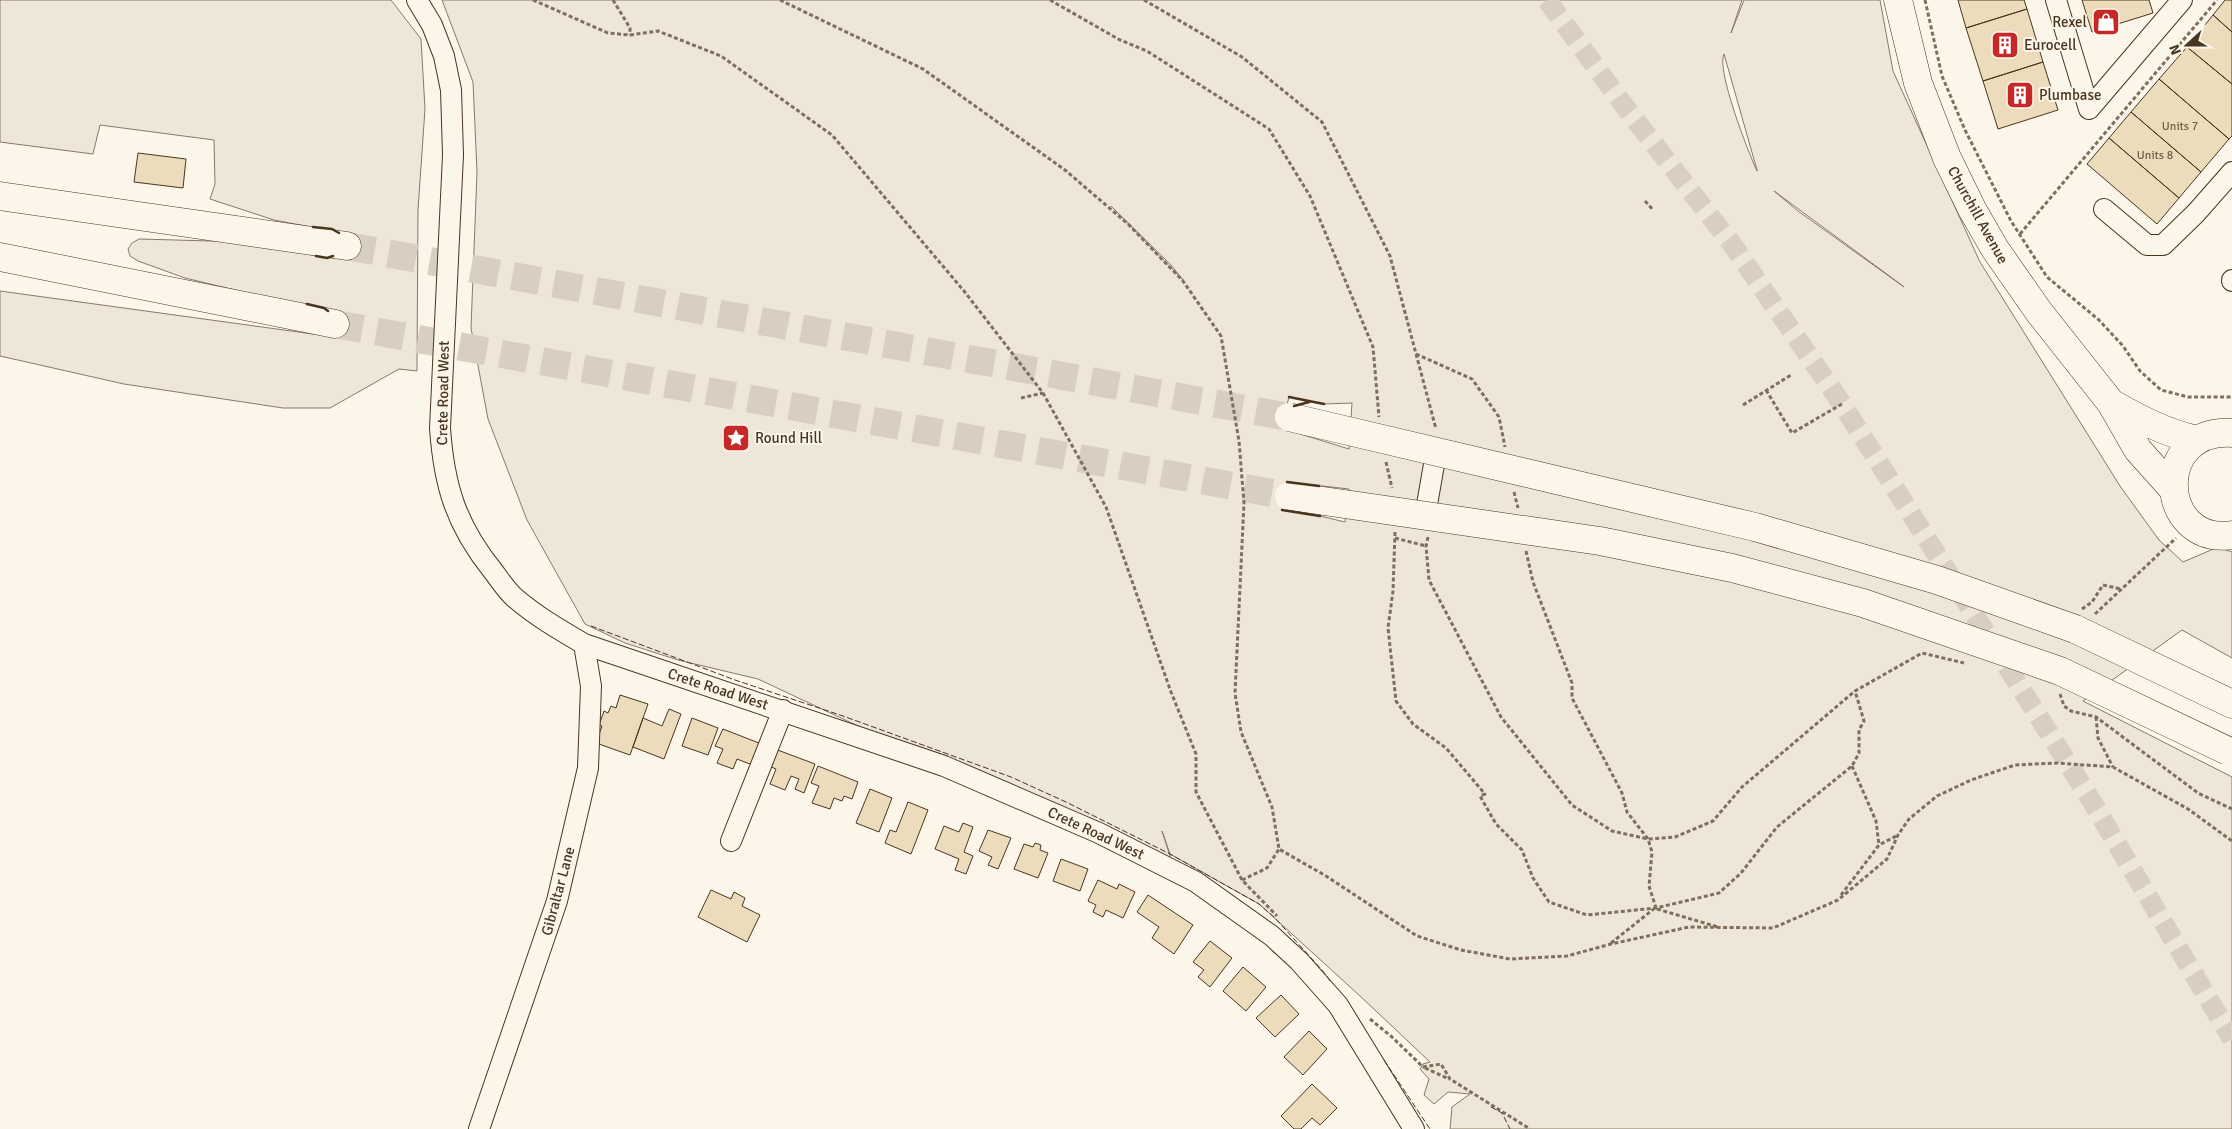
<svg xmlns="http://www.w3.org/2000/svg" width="2232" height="1129" viewBox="0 0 2232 1129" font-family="Signika,sans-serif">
  <rect width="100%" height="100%" fill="#fbf6e9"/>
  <!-- green -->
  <path fill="#ede6d9" stroke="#887966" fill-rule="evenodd" d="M0 0H391L421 39 425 109 418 210 417 371 399 369 330 408H283L124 384 0 356V291L313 334 321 333 341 317C327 309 315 303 298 305L185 278 138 261 130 256 128 249 132 243 139 239 248 242 327 258 339 255 338 232 274 220 210 199 215 184 214 140 100 125 93 154 0 142Z
    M442 0H1742L1731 33 1744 0H1880L1893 71 1980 262 2120 486 2159 540 2183 562 2218 547 2232 552V658L2182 630 2083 701 2232 777V1129H1450L1452 1107 1470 1094 1448 1092 1434 1104 1424 1095 1429 1079 1420 1069 1423 1064 1430 1062 1359 995 1259 904 1170 854 1162 831 1172 862 875 734 758 679 678 660 625 643 585 624 527 520 488 419 471 328 477 172 473 82ZM1724 54 1757 170V171C1748 152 1716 69 1724 54ZM1774 191 1903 286 1904 287 1798 211ZM1111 206 1171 265 1183 280ZM1289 397 1324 404 1352 403 1349 449 1281 428ZM1287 482 1349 489 1345 522 1320 516 1282 510 1285 486Z"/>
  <!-- building -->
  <path fill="#ecdcbc" stroke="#4a3520" d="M1958 0H2024L2027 9 1966 28Z
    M2082 0H2149L2153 13 2092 32Z
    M2225 0H2232V32L2213 15Z
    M2027 9 2043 62 1983 81 1966 28Z
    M2213 15 2232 32V84L2187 47Z
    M2187 47 2232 84V136L2229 139 2159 79Z
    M2043 62 2058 110 1998 129 1983 81Z
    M2159 79 2229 139 2201 172 2131 112Z
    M2131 112 2201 172 2179 198 2109 138Z
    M2109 138 2179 198 2157 224 2087 164Z
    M138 153 186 159 183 188 134 182Z
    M620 695 648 704 630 755 596 743 602 726 599 725 604 711 608 713 611 706 616 708Z
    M669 709 681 714 664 759 633 747 643 718 662 726Z
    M692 718 718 728 708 755 682 746Z
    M723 729 764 745 755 766 737 759 733 769 717 763 723 749 715 746Z
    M775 749 815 764 804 793 795 789 799 779 791 776 785 790 770 784 776 769 769 766Z
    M818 766 858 782 852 799 844 796 842 801 834 798 830 809 812 803 819 786 811 783Z
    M870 789 892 798 879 832 856 823Z
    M908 802 928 810 911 854 885 843 890 830 896 832Z
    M963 823 973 827 964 852 973 856 966 874 955 870 959 859 935 849 944 826 959 832Z
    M988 830 1011 838 998 869 988 865 992 857 979 851Z
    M1035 843 1041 845 1040 850 1048 853 1038 878 1014 869 1024 844 1033 847Z
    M1061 859 1088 869 1080 891 1053 881Z
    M1098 880 1117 889 1119 884 1135 892 1123 918 1106 910 1103 917 1093 912 1096 905 1088 901Z
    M711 890 731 899 734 892 745 898 742 906 760 915 747 942 698 917Z
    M1148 895 1193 925 1174 954 1152 938 1159 927 1137 912Z
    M1210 941 1232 958 1210 987 1198 977 1204 970 1193 962Z
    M1243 967 1266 987 1246 1011 1223 991Z
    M1281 995 1299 1014 1275 1037 1256 1018Z
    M1309 1031 1327 1049 1303 1075 1284 1057Z
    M1312 1084 1337 1108 1320 1125 1312 1118 1301 1129H1294L1281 1116Z"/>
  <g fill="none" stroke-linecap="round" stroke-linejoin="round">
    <!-- minor-tunnel -->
    <path stroke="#d8cfc1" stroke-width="20" stroke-dasharray="20 10" stroke-linecap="butt" d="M1547 0 1619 99 1734 247 1842 404 2091 800 2232 1039"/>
    <!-- highway-tunnel -->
    <path stroke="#d8cfc1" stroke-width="28" stroke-dasharray="28 14" stroke-linecap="butt" d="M347 246 1289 417
      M335 324 1289 496"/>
    <!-- minor casing -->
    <g stroke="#4a3520" stroke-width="22">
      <path id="minor" d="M417 0 432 25 444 56 451 90 453 155 440 428C444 486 456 525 493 571 500 580 506 590 515 598 536 616 560 630 584 644L944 766 1099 833 1196 882 1272 936 1299 961 1338 1005 1414 1129
        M2056 0 2089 109 2182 0
        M2104 209 2147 245H2163L2196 213 2232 172
        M2232 281V280
        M1425 516 1436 453
        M731 841 783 710
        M479 1129 557 901 588 768 591 686 584 644"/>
    </g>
    <!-- highway casing -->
    <g stroke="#4a3520" stroke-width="29">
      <path id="highway" d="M1898 0 1918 83 1947 158 1972 209 1995 249 2039 312 2111 403 2138 450 2173 489
        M0 196 347 246
        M0 257 335 324
        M2111 403C2139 419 2166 433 2197 440
        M2232 433C2151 428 2158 546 2232 535
        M2075 629 2232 704"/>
    </g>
    <!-- path -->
    <path stroke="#7f6f5c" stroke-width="3" stroke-dasharray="4 2.5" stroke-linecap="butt" d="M533 0 608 33 630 35 658 31 721 56 832 135 964 291 1043 393 1106 507 1171 692 1196 754V792L1242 880 1277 916
      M613 0 630 28V35
      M780 0 923 69 1065 170 1128 224 1183 281 1221 336 1239 441 1244 503 1235 693 1241 732 1272 807 1279 849 1326 876 1417 936 1461 950 1510 959 1567 956 1611 944 1689 927 1773 928 1838 900 1887 859 1898 835 1909 819 1937 796 1971 780 2015 765 2057 763 2113 767 2188 809 2232 841
      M1050 0 1120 40 1147 51 1269 129 1310 196 1373 347 1379 417
      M1144 0 1242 57 1322 122 1390 256 1436 429
      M1925 0 1942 76 1965 130 2011 221 2047 277 2099 320 2123 346 2140 371 2161 390 2188 397H2232
      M1645 201 1653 210
      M2020 234 2217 0
      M1416 354 1472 379 1499 417 1505 447
      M1766 390 1792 433 1842 404
      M1021 398 1043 393
      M1743 405 1791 375
      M1386 462 1392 488
      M1514 492 1518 508
      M1395 532 1393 591 1388 628 1396 701 1413 724 1446 748 1485 794 1480 796 1496 824 1522 850 1533 878 1549 902 1587 915 1656 908 1719 893 1741 873 1777 827 1852 766 1859 753V730L1864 721 1855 691
      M1428 537 1426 546 1429 580 1501 717 1572 805 1612 831 1648 839 1675 837 1713 821 1742 787 1855 691 1922 653 1964 663
      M1395 538 1426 546
      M1526 551 1533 582 1572 683V698L1622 793 1627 812 1648 839 1652 852 1649 886 1656 908
      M2082 609 2092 602 2103 585 2121 589
      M2095 614 2176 538
      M2060 694 2064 706 2071 711 2096 717 2198 793 2232 809
      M2096 717 2098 738 2113 767
      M1852 766 1876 821 1879 845
      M1242 880 1267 868 1279 849
      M1841 895 1879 845 1898 835
      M1657 909 1718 927
      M1611 943 1655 908
      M1370 1019 1392 1037 1423 1067 1441 1064 1450 1079 1530 1129
      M1425 1068 1449 1079"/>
    <!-- minor -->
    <use href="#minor" stroke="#fbf6e9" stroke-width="20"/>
    <!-- highway -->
    <use href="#highway" stroke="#fbf6e9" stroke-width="28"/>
    <!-- highway-bridge casing -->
    <g stroke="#4a3520" stroke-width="29" stroke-linecap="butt">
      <path id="highway-bridge" d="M1289 417 1755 527 1937 580 2075 629
        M1289 496 1600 541 1732 568 1863 603 2060 671 2228 751"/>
    </g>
    <!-- highway-bridge -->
    <use href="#highway-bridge" stroke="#fbf6e9" stroke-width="28"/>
    <!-- fence -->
    <path stroke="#4a3520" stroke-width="1" stroke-dasharray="6 2.5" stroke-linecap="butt" d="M591 626 735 680 843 716 1011 777 1066 802 1170 854 1259 904 1275 918 1322 970 1331 982
      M1384 1060 1430 1129
      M1491 1107 1502 1113 1510 1129"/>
    <!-- wall -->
    <path stroke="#4a3520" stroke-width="2.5" d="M313 227 332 229 339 233
      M316 256 327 258 333 256
      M307 304 324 308 328 311
      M1289 397 1324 404
      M1294 406 1309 402
      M1287 482 1319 486
      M1282 510 1320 516"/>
  </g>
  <!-- icons -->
  <defs>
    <g id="shop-square" transform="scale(1.4375)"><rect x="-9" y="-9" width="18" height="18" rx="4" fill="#c62828" stroke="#fbf6e9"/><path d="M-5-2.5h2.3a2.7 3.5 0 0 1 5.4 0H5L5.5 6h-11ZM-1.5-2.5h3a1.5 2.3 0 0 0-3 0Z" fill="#fff"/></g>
    <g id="building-square" transform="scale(1.4375)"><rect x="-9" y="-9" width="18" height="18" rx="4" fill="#c62828" stroke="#fbf6e9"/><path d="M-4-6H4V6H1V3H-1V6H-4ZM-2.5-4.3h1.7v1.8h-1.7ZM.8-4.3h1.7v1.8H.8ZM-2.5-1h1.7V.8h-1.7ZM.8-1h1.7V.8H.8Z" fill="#fff"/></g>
    <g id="sight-square" transform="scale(1.4375)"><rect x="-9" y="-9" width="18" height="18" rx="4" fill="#c62828" stroke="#fbf6e9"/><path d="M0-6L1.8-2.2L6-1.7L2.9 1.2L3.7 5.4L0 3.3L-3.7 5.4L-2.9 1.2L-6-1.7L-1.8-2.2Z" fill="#fff"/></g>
  </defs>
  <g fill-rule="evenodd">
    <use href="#shop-square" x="2106" y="22"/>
    <use href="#building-square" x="2005" y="45"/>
    <use href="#building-square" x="2020" y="95"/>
    <use href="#sight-square" x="736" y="438"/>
  </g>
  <g text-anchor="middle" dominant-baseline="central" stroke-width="4" stroke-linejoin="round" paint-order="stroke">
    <!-- number labels -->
    <g font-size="12" fill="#725f47">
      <text x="2180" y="126">Units 7</text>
      <text x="2155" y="155">Units 8</text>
    </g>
    <!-- poi labels -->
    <g font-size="15" fill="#4a3520" stroke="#fbf6e9" text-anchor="start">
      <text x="2087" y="22" text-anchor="end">Rexel</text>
      <text x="2024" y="45">Eurocell</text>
      <text x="2039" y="95">Plumbase</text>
      <text x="755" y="438">Round Hill</text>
    </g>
    <!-- street labels -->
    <g font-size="15" fill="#4a3520" stroke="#fbf6e9">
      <text transform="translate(1978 215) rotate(61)">Churchill Avenue</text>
      <text transform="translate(443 393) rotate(-89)">Crete Road West</text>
      <text transform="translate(718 689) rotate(18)">Crete Road West</text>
      <text transform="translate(1096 833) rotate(25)">Crete Road West</text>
      <text transform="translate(558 891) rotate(-75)">Gibraltar Lane</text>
    </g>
  </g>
  <!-- north arrow -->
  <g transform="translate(2187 45) rotate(249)" stroke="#fbf6e9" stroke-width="4" paint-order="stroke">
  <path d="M0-4L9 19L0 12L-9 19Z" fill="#4a3520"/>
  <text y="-8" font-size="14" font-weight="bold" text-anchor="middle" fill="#4a3520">N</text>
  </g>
</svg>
